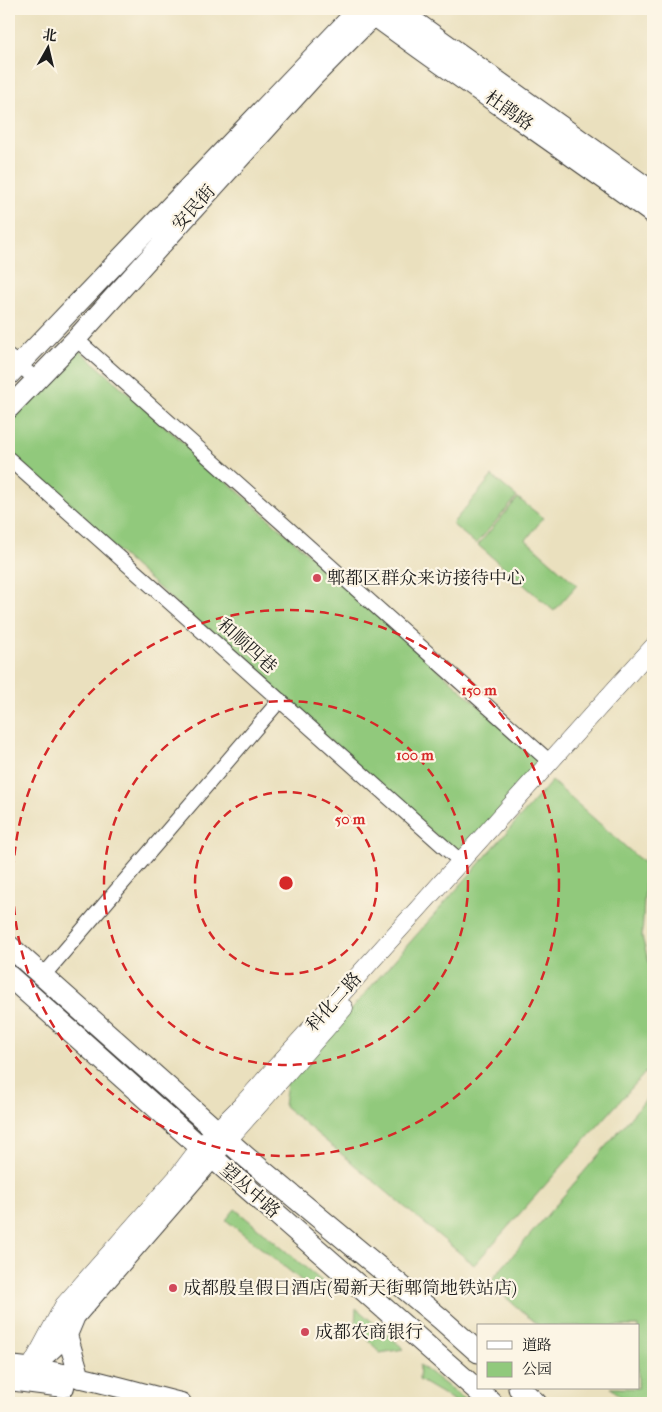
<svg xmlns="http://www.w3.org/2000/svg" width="662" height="1412" viewBox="0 0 662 1412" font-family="'IM FELL French Canon','Noto Serif SC',serif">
  <rect width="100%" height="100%" fill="#fcf5e5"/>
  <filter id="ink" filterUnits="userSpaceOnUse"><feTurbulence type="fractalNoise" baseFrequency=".02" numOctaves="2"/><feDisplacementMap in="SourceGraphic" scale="10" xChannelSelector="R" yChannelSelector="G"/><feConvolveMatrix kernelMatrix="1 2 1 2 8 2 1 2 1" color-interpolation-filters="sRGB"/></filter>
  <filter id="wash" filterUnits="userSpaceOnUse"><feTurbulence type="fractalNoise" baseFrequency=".0096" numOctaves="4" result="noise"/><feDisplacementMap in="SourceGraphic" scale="20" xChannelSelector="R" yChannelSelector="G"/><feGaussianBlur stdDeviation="1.12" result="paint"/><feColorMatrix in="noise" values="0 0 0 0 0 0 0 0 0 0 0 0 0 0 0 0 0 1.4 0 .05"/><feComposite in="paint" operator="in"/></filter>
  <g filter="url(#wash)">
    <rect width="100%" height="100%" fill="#eae0be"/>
    <!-- green -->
    <path fill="#91c97c" stroke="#56724c" d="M76 347 542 762 459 856 9 454V418Z
      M492 476 517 497 476 544 452 524Z
      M518 498 543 518 526 540 577 585 554 611 478 545Z
      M552 781 646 865 642 937 653 977V1064L474 1265 284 1106 287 1082Z
      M653 1091V1403H628L611 1388H638V1326H539L489 1283Z
      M235 1209 330 1288 322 1297 226 1220Z
      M356 1308 404 1349 380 1353 355 1325Z
      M420 1365 467 1401 458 1403 419 1380Z"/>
  </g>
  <g filter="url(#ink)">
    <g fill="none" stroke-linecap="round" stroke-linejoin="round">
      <!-- minor casing -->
      <g stroke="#3b3934" stroke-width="16">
        <path id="minor" d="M76 339 550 762
          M9 357 36 379
          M9 459 460 861
          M43 976 280 700"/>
      </g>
      <!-- tertiary casing -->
      <g stroke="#3b3934" stroke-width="19">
        <path id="tertiary" d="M219 1150 344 1008
          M33 1363 64 1305 178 1176 200 1147 241 1106 653 647"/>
      </g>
      <!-- secondary casing -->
      <g stroke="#3b3934" stroke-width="22">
        <path id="secondary" d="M365 9C460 79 558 145 653 214
          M397 9 653 192
          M9 375 359 9
          M9 408 76 339 312 78 380 9
          M9 1366C67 1371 124 1389 181 1403
          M23 1370 31 1368 67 1335
          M80 1378 67 1335 75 1316 212 1158
          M9 1380 64 1387"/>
      </g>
      <!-- primary casing -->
      <g stroke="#3b3934" stroke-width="23">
        <path id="primary" d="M9 946 246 1157 441 1319 478 1352
          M9 976 189 1137 492 1403
          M519 1388 536 1403"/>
      </g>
      <!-- minor -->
      <use href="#minor" stroke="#fff" stroke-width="14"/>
      <!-- tertiary -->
      <use href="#tertiary" stroke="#fff" stroke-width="18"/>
      <!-- secondary -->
      <use href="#secondary" stroke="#fff" stroke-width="20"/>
      <!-- primary -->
      <use href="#primary" stroke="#fff" stroke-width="21"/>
    </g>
  </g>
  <!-- distance rings -->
  <g fill="none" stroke="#d62828" stroke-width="2.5" stroke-dasharray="9 6">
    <circle cx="286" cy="883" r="91"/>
    <circle cx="286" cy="883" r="182"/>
    <circle cx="286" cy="883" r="273"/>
  </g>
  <!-- markers -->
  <g fill="#d1495b" stroke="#fcf5e5" stroke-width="2">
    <circle cx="317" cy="578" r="5"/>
    <circle cx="173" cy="1288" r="5"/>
    <circle cx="305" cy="1332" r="5"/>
  </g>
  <g text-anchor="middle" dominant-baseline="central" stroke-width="4.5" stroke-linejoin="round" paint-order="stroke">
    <!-- street labels -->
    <g font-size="18" fill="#1c1c1c" stroke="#fcf5e5">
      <text transform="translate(509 111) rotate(35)">杜鹃路</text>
      <text transform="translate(194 208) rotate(-48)">安民街</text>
      <text transform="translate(247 646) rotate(42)">和顺四巷</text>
      <text transform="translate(334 1002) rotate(-48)">科化二路</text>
      <text transform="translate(250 1191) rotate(41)">望丛中路</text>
    </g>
    <!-- poi labels -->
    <g font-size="18" fill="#1c1c1c" stroke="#fcf5e5" text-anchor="start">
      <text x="327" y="578">郫都区群众来访接待中心</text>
      <text x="183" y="1288">成都殷皇假日酒店(蜀新天街郫筒地铁站店)</text>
      <text x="315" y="1332">成都农商银行</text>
    </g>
  </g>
  <circle cx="286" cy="883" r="8" fill="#d62828" stroke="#fcf5e5" stroke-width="2.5"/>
  <g font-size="15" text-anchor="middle" font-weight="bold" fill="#d62828" stroke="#fcf5e5" stroke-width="4.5" stroke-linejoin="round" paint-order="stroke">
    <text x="479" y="695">150 m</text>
    <text x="415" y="760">100 m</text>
    <text x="350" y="824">50 m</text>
  </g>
  <!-- margin -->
  <rect width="662" height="1412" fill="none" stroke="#fcf5e5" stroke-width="30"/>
  <!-- legend -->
  <rect x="477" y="1324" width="162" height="65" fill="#fcf5e5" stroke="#a29e95"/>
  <rect x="487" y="1341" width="25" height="8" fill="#ffffff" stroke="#a29e95"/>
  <text x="522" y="1350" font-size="15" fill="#1c1c1c">道路</text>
  <rect x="487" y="1362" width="25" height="15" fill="#91c97c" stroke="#a29e95"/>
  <text x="522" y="1374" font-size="15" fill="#1c1c1c">公园</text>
  <!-- north arrow -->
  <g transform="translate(48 48) rotate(8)" stroke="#fcf5e5" stroke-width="4" paint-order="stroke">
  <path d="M0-4L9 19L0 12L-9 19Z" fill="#1c1c1c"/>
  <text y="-8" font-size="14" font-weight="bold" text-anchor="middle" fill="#1c1c1c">北</text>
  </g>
</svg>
